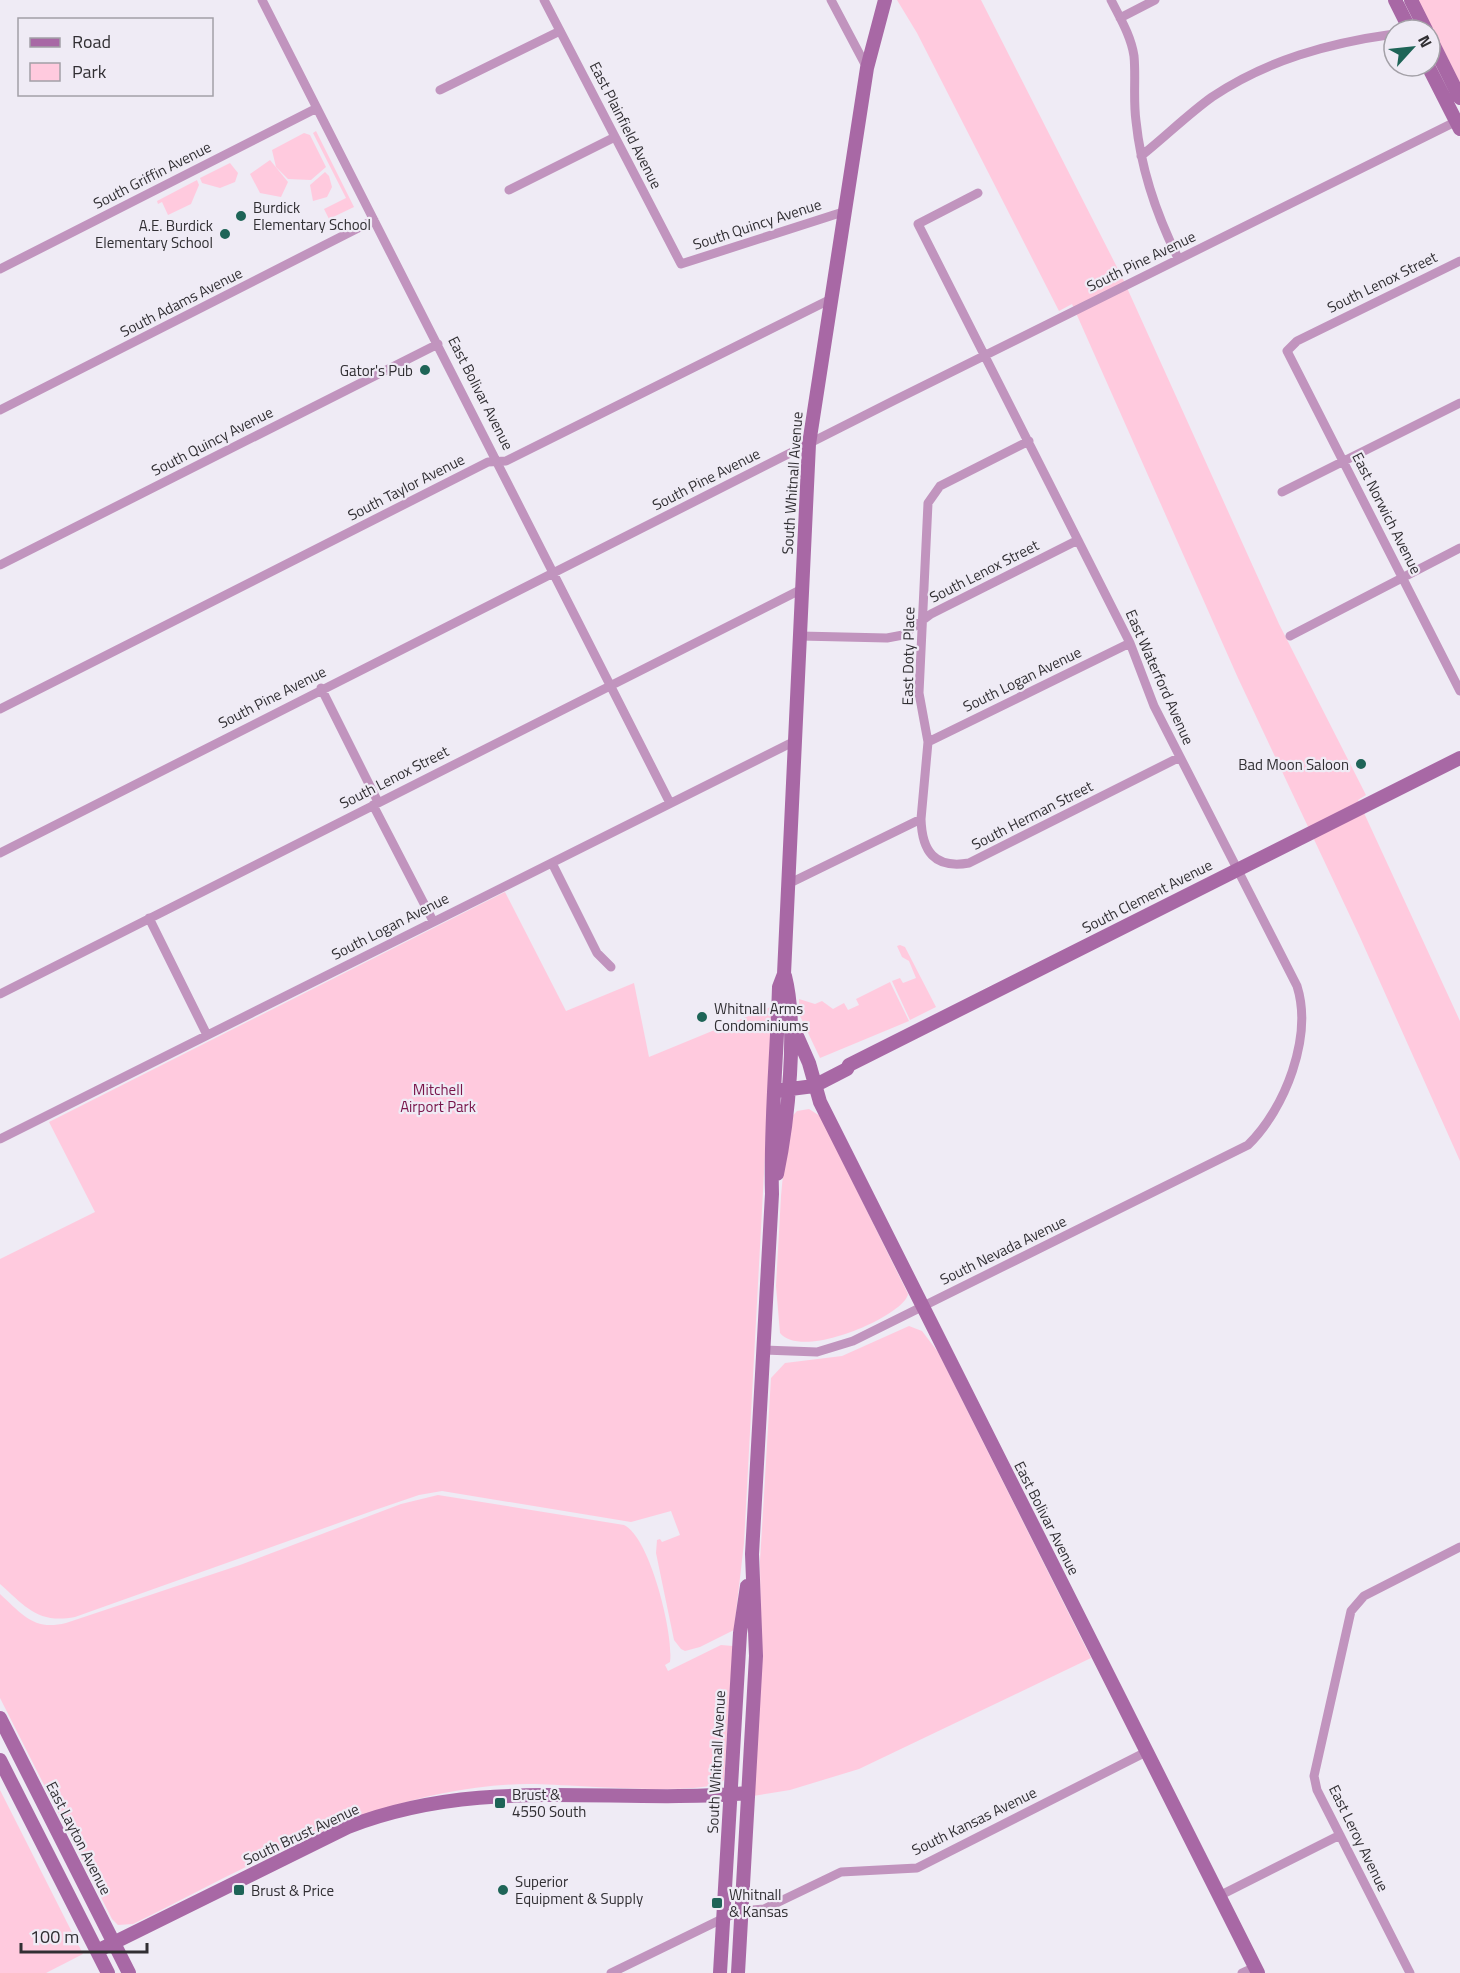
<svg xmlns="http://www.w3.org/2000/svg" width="1460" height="1973" viewBox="0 0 1460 1973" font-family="'Titillium Web',sans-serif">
  <rect width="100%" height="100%" fill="#efebf5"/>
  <!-- green -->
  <path fill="#ffcade" d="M897 0H981L1123 279 1279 624 1366 795 1358 800 1460 1021V1161L1359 935 1238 678 1072 304 1059 311 917 33Z
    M1418 0H1460V83Z
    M316 131 354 207 329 219 324 209 346 198 313 133Z
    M304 133 310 135 326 167 311 180 288 179 276 167 272 150Z
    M270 160 288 182 281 197 260 193 250 174Z
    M230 163 238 173 235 182 220 188 202 183 200 178Z
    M325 172 329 176 332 187 327 197 313 201 310 185Z
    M197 180 199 185 191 204 168 215 162 202 158 204 157 201Z
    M505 892 566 1011 634 983 649 1057 773 1006 744 1543 734 1630 700 1647 685 1651 681 1649 674 1640 656 1553 657 1540 660 1539 662 1542 680 1535 671 1511 631 1522 442 1491 419 1495 375 1510 75 1617C38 1624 26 1607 0 1584V1259L95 1212 49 1122Z
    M900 945 905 947 936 1007 910 1020 892 981 900 978 903 983 916 978 909 961 902 957 897 946Z
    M890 982 909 1021 820 1058 799 1014V999L815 1004 822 1001 833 1009 844 1003 848 1010 859 1005 856 999Z
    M809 1109 820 1116 908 1294C905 1315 803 1361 780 1333L776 1286 781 1196 788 1121 797 1111Z
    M909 1326 922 1331 938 1352 1091 1658 859 1769 790 1790 753 1796 761 1660 760 1561 771 1378 785 1363 842 1356Z
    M438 1495 624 1525C650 1537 674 1635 670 1662L665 1665 668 1671 721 1645 733 1646 724 1780C708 1798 559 1783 527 1784 383 1786 258 1862 133 1924L118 1925 112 1919 0 1698V1594C23 1615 34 1631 66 1623L240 1565 401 1504Z
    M0 1790 83 1954 46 1973H0Z"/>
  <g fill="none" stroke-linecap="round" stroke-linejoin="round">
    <!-- street -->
    <path stroke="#c194be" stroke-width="9" d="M262 0 670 803
      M544 0 681 264 843 212
      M831 0 867 68
      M1111 0C1120 18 1131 36 1134 56 1136 77 1133 99 1136 121 1141 170 1156 214 1178 258
      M1120 18 1155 0
      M440 90 560 31
      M1141 156C1165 137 1187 115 1212 97 1267 60 1329 43 1394 34
      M509 190 615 137
      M1460 261 1297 341 1287 351 1460 691
      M0 269 317 108
      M0 410 374 220
      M1282 492 1460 403
      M0 565 438 344
      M800 636 887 638 903 635 931 614 1078 540
      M1290 636 1460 548
      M321 688 378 802
      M0 709 488 462 506 461 829 300
      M928 742 1130 643
      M373 805 433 921
      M921 819 928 742 919 693 928 503 940 486 1029 441
      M0 853 895 400 1459 120
      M552 863 597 953 611 967
      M790 883 921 819C922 851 934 869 969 863L1180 757
      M149 918 207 1035
      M0 994 802 589
      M0 1139 795 741
      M764 1350 817 1352 853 1341 1248 1145C1285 1109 1313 1037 1297 986L1154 706 1130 643 918 224 978 193
      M1219 1896 1340 1835
      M611 1973 724 1918 741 1911 764 1909 841 1872 917 1868 1146 1752
      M1242 1973 1255 1967
      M1410 1973 1317 1790 1314 1776 1351 1611 1364 1596 1460 1547"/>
    <!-- secondary -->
    <path stroke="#a868a5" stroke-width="14" d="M1395 0 1410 30
      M1411 0 1426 30
      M1430 38 1460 98
      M1428 66 1460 129
      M790 1020 809 1063 820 1102 1258 1973
      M775 1091 814 1086 847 1069 849 1065 1460 758
      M777 1174C788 1122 798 1027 785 976
      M0 1718 129 1973
      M0 1760 108 1973
      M97 1951 348 1827C481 1775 611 1805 748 1793
      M720 1973 740 1633 747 1586
      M738 1973 756 1656 752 1554 772 1194C770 1125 777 1056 779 987L784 974 809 444 867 68 885 0"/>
  </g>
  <!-- markers -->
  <g fill="#1e6457" stroke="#efebf5" stroke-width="2">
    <circle cx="241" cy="216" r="6"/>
    <circle cx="225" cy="234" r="6"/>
    <circle cx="425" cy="370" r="6"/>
    <circle cx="1361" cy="764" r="6"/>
    <circle cx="702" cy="1017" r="6"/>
    <rect x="494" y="1797" width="12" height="12" rx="3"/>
    <rect x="233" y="1884" width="12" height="12" rx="3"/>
    <circle cx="503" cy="1890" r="6"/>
    <rect x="711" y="1897" width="12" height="12" rx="3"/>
  </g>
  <g text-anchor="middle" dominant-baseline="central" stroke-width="4.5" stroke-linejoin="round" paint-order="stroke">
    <!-- street labels -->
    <g font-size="15" fill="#312f33" stroke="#efebf5">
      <text transform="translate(626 125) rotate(63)">East Plainfield Avenue</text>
      <text transform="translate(152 175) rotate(-27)">South Griffin Avenue</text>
      <text transform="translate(757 224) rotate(-18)">South Quincy Avenue</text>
      <text transform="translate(1141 261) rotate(-26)">South Pine Avenue</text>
      <text transform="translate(1382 282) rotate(-26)">South Lenox Street</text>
      <text transform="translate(181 302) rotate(-27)">South Adams Avenue</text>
      <text transform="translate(481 393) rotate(63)">East Bolivar Avenue</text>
      <text transform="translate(212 441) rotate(-27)">South Quincy Avenue</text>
      <text transform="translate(706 479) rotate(-27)">South Pine Avenue</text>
      <text transform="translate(792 483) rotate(-86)">South Whitnall Avenue</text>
      <text transform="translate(406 487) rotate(-27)">South Taylor Avenue</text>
      <text transform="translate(1387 513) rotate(63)">East Norwich Avenue</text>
      <text transform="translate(984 571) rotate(-27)">South Lenox Street</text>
      <text transform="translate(908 656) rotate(-89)">East Doty Place</text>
      <text transform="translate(1160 677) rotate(66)">East Waterford Avenue</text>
      <text transform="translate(1022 679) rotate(-26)">South Logan Avenue</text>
      <text transform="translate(272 697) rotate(-27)">South Pine Avenue</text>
      <text transform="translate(394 777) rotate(-27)">South Lenox Street</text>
      <text transform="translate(1032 815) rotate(-27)">South Herman Street</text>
      <text transform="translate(1147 896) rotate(-27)">South Clement Avenue</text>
      <text transform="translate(390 926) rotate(-27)">South Logan Avenue</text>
      <text transform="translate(1003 1250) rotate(-26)">South Nevada Avenue</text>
      <text transform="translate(1047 1518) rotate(63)">East Bolivar Avenue</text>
      <text transform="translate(716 1762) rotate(-87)">South Whitnall Avenue</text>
      <text transform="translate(974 1821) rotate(-26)">South Kansas Avenue</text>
      <text transform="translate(301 1834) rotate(-25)">South Brust Avenue</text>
      <text transform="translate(79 1838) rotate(63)">East Layton Avenue</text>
      <text transform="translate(1359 1838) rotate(64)">East Leroy Avenue</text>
    </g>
    <!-- poi labels -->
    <g font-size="15" fill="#312f33" stroke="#efebf5" text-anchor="start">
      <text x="253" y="207">Burdick<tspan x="253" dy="17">Elementary School</tspan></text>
      <text x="213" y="225" text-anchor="end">A.E. Burdick<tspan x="213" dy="17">Elementary School</tspan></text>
      <text x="413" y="370" text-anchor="end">Gator's Pub</text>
      <text x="1349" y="764" text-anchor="end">Bad Moon Saloon</text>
      <text x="714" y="1008">Whitnall Arms<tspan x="714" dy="17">Condominiums</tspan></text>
      <text x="512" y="1794">Brust &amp;<tspan x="512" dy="17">4550 South</tspan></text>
      <text x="515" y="1881">Superior<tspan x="515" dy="17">Equipment &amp; Supply</tspan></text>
      <text x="251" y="1890">Brust &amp; Price</text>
      <text x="729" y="1894">Whitnall<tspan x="729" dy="17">&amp; Kansas</tspan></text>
    </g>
    <!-- park labels -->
    <g font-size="15" fill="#78144a" stroke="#efebf5">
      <text x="438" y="1089">Mitchell<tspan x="438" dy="17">Airport Park</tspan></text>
    </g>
  </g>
  <!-- legend -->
  <rect x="18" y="18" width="195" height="78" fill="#efebf5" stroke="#a3a0a7" stroke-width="1.5"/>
  <rect x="30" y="38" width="30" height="9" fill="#a868a5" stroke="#a3a0a7" stroke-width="1.5"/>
  <text x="72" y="48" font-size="18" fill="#312f33">Road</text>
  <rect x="30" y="63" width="30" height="18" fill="#ffcade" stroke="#a3a0a7" stroke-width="1.5"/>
  <text x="72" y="78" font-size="18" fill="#312f33">Park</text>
  <!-- north arrow -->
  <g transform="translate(1412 48) rotate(63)"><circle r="28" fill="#efebf5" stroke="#a3a0a7" stroke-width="1.5"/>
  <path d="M0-4.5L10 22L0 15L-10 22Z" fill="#1e6457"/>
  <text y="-9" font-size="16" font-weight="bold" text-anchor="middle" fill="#312f33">N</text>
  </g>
  <!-- scale -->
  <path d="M21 1943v9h126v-9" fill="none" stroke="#312f33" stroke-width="3"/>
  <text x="30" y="1943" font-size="18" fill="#312f33" stroke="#efebf5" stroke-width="4.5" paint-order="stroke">100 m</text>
</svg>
